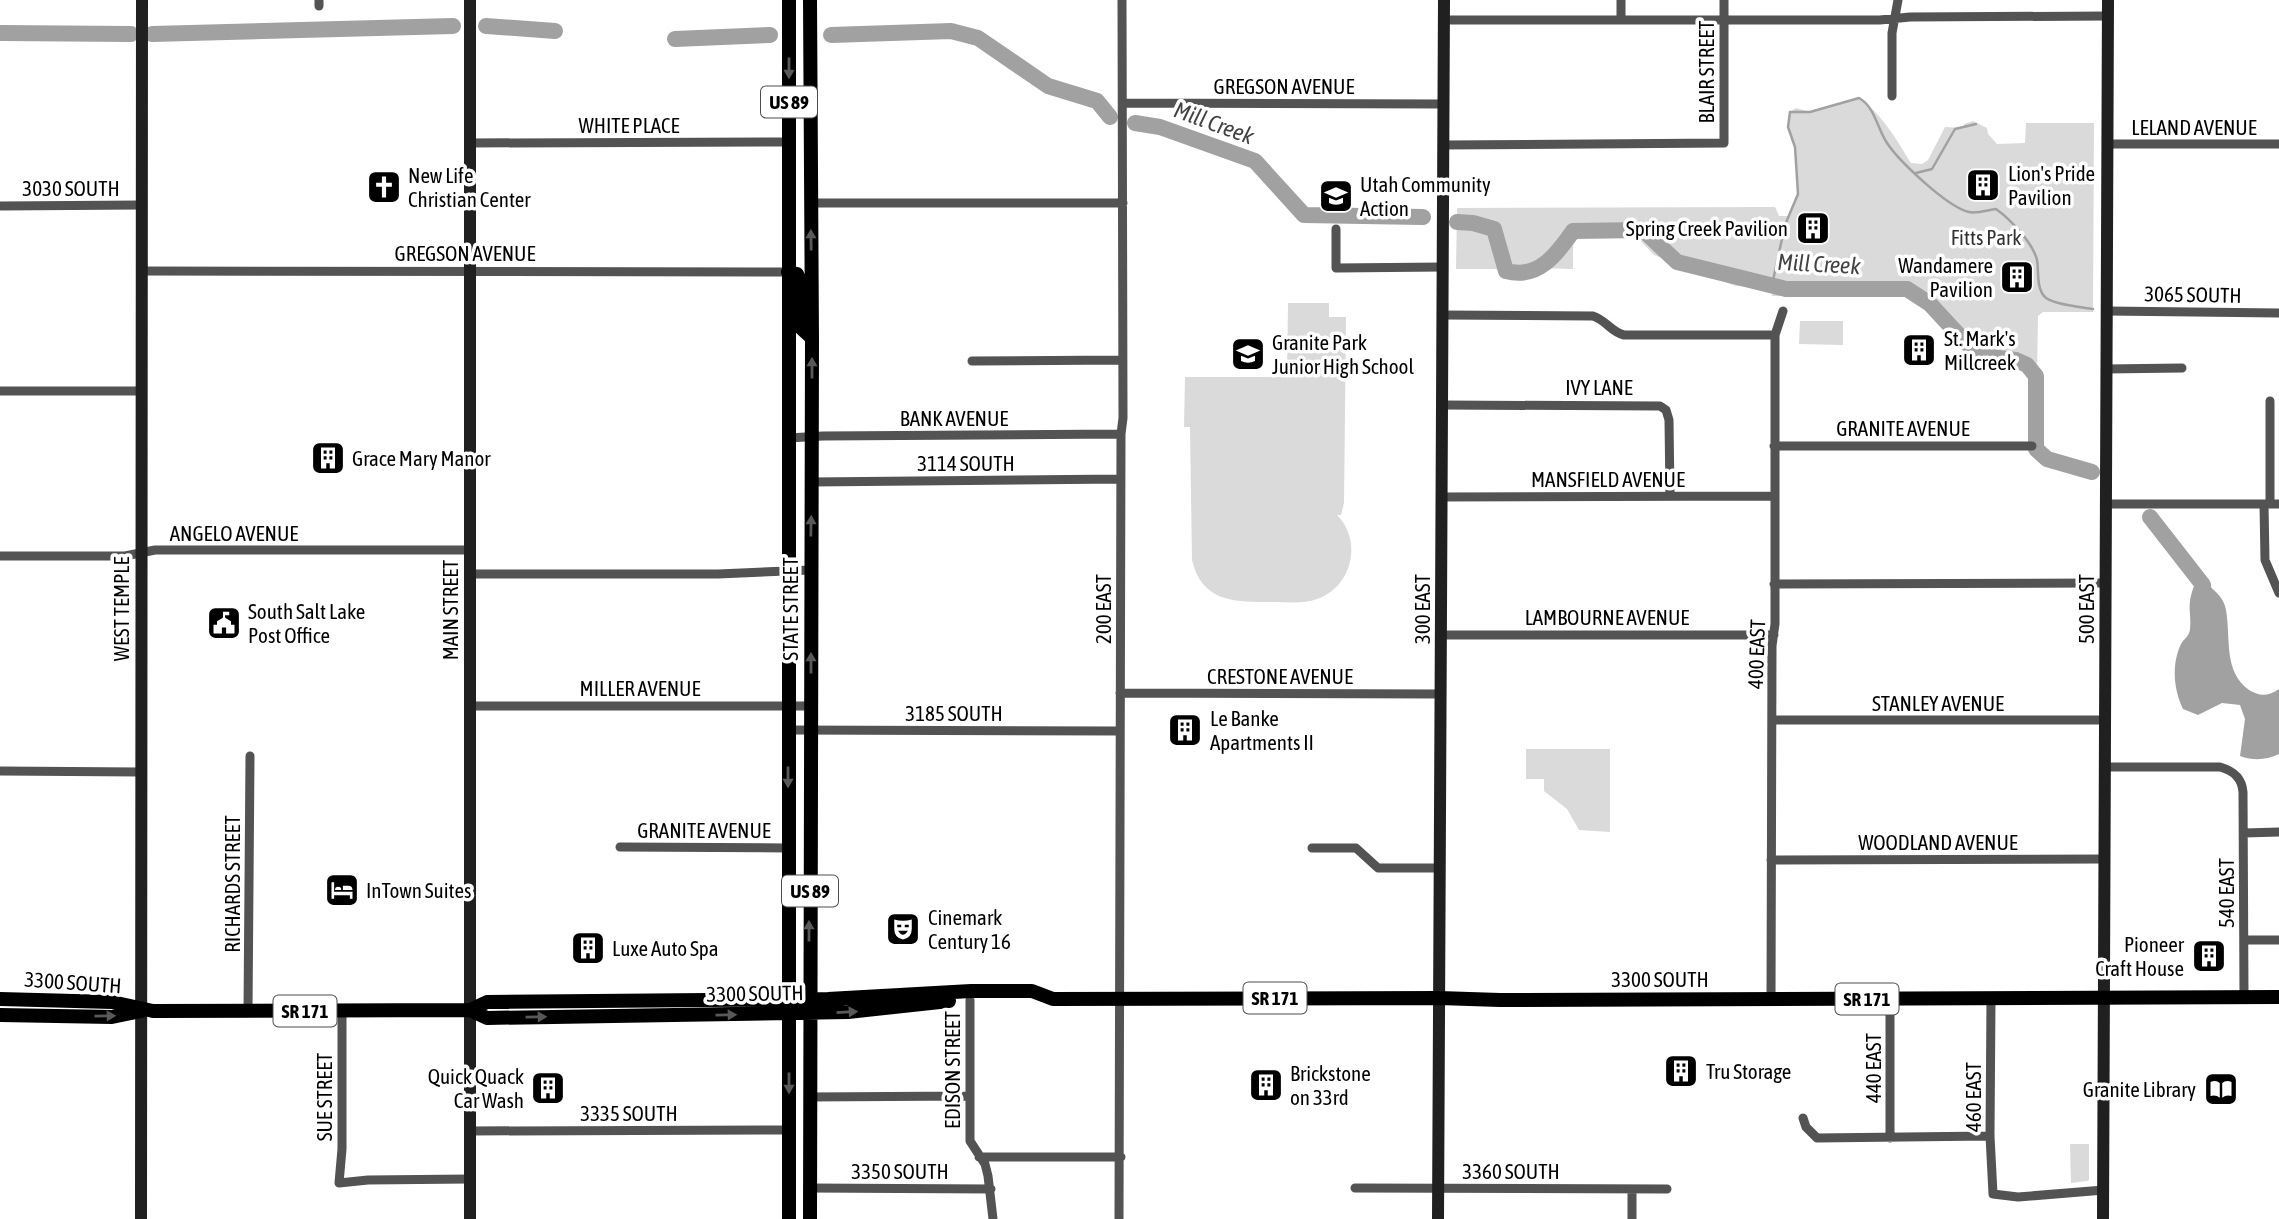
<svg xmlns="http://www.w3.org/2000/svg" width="2279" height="1219" viewBox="0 0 2279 1219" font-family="'Asap Condensed',sans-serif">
  <rect width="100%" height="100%" fill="#fff"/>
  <!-- green -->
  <path fill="#dadada" d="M1859 98C1883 115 1896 139 1911 163L1922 164 1928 160 1945 127 1964 128V124L1973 121 1987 128 1988 134 1997 144 2025 143 2026 123H2094L2093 312H2043L2038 316 2037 373C2022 360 2001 367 1984 358 1955 343 1937 316 1911 298L1900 295 1772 296 1771 288 1736 286 1693 271H1681V266L1654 255 1637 237H1580L1573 243V269C1564 269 1553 268 1544 269 1523 272 1515 288 1496 269H1456L1457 208 1775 207 1779 216H1788L1798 194 1795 147 1788 127 1790 112 1796 108 1810 112Z
    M1288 303H1329V317H1346L1344 503 1341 515H1337C1363 541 1352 587 1317 599 1304 604 1288 602 1274 602 1238 602 1202 604 1192 560L1190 427H1184L1185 377H1287Z
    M1800 321H1843V345L1799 344Z
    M1526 749H1610V832L1579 830 1567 809 1544 791V779H1526Z
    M2070 1144H2089V1180L2087 1181 2071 1183Z"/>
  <!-- water -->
  <path fill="#a1a1a1" d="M2207 584C2216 592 2224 598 2226 610 2231 638 2223 671 2249 690 2260 697 2269 696 2279 689V754C2266 760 2254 761 2240 756L2245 719 2240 705 2222 703 2198 715 2183 709C2174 690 2171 665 2181 644 2184 639 2189 636 2190 630 2192 613 2186 607 2194 586Z"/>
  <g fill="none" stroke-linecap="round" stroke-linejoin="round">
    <!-- stream -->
    <path stroke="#a1a1a1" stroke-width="2.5" d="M1916 173 1932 169 1955 129 1976 124
      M1772 285 1785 225 1798 194 1795 147 1788 127 1790 112H1810L1859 98C1875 107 1877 128 1887 143 1899 161 1947 207 1969 212 1976 214 1988 210 1996 209 2010 219 2033 243 2037 260 2039 271 2036 288 2045 297 2051 304 2082 307 2093 309"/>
    <!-- river -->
    <path stroke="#a1a1a1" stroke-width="16" d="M486 26 555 31
      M0 33 131 34
      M152 34 453 26
      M831 35 951 31 978 38 1048 86 1097 101 1110 117
      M675 39 770 35
      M1135 123 1160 127 1255 161 1304 215 1423 217
      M1457 222 1473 223 1494 229 1506 271C1538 280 1557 254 1573 231L1643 230 1677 262 1786 289H1907L1930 304 1966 343 1989 357 2016 360 2027 365 2036 376V449L2047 459 2092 472
      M2150 517 2203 585 2205 604"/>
    <!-- street -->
    <path stroke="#535353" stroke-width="9" d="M319 6V0
      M1444 20H1880L1910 17 2108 16
      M1621 20V0
      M1892 96V33L1898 0
      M1123 103 1444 104
      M470 143 789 142
      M2109 144H2279
      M1444 145 1724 143V0
      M810 203H1123
      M0 206 141 205
      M1336 229V268L1443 267
      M142 271 788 272
      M2107 311 2279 313
      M1443 315 1593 316C1606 320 1611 332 1624 335H1775
      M972 361 1123 360
      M2106 369 2182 368
      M0 391H141
      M2270 401V504
      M1443 405 1660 406 1666 410 1669 420 1670 496
      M788 438 823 436 1121 434
      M1774 446H2032
      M812 482 1121 479
      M1442 497 1774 496
      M2106 504H2279
      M2264 504 2265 560 2279 593
      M0 556H125L155 550H469
      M469 574H718L811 570
      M1774 584 2105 583
      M1441 635H1774
      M1120 693 1441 694
      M470 706H811
      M1772 720H2105
      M788 730 1119 731
      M2105 767H2220C2234 771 2242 778 2243 792L2244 997
      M0 771 140 772
      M2244 833 2279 832
      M620 847 788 848
      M1312 848H1356L1378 868H1440
      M1771 860 2105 859
      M2244 940H2279
      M1771 999 1772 646 1775 624V335L1783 311
      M1890 999V1138
      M1991 999 1990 1136 1993 1194 2018 1197 2104 1190
      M970 1000V1141L985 1164 988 1176 993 1219
      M248 1011 250 756
      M342 1011V1149L339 1183 368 1180 470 1179
      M809 1097 970 1096
      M1803 1118 1806 1127 1817 1138 1990 1136
      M470 1131 789 1130
      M979 1157H1121
      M809 1188 991 1189
      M1355 1188 1667 1189
      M1632 1189V1219
      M1119 1219 1121 434 1123 418 1122 0"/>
    <!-- secondary -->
    <path stroke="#202020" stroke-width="12" d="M141 1219 142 0
      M470 1219V0
      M1438 1219 1444 0
      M2103 1219 2108 0"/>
    <!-- primary -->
    <path stroke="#000" stroke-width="14" d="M788 272 797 274 799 279V326L812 338
      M0 999 112 1002 153 1011 470 1010 487 1002 828 999 971 991H1032L1053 999 1439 998 1500 1000 2279 997
      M470 1010 487 1018 848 1012 949 1001
      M0 1015 112 1017 141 1011
      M789 1219V0
      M810 1219 812 341 810 0"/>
  </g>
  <!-- one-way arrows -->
  <defs><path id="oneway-solid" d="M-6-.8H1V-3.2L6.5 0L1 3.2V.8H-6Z" transform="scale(1.75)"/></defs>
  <g fill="#595959">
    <use href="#oneway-solid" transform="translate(789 68) rotate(90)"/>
    <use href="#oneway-solid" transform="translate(811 240) rotate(-91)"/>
    <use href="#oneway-solid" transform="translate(812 368) rotate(-90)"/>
    <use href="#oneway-solid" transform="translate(811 526) rotate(-89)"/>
    <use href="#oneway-solid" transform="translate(811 663) rotate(-90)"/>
    <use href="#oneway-solid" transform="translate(788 777) rotate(90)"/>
    <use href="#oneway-solid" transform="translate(809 931) rotate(-90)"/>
    <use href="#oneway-solid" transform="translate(847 1012) rotate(-3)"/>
    <use href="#oneway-solid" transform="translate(726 1015) rotate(-1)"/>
    <use href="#oneway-solid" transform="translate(105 1016) rotate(-1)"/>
    <use href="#oneway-solid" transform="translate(536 1017) rotate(-1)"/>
    <use href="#oneway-solid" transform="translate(789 1083) rotate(90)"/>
  </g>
  <!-- icons -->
  <defs>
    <g id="building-square" transform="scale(1.75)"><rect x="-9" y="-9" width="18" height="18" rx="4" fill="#000" stroke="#fff"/><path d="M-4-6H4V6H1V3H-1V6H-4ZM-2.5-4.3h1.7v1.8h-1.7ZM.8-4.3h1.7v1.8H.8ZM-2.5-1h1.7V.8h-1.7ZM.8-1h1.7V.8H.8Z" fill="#fff"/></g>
    <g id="church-square" transform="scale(1.75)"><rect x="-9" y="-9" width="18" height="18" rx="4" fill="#000" stroke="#fff"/><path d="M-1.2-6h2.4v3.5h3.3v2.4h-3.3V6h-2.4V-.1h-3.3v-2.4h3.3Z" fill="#fff"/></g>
    <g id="school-square" transform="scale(1.75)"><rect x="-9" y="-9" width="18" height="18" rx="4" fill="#000" stroke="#fff"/><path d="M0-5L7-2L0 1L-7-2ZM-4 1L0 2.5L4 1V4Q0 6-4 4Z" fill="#fff"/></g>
    <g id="civic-square" transform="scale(1.75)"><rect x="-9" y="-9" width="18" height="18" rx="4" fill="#000" stroke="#fff"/><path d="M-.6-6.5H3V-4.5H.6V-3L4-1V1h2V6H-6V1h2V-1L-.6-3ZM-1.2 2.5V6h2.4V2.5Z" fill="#fff"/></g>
    <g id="hotel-square" transform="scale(1.75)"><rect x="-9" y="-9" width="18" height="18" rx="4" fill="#000" stroke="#fff"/><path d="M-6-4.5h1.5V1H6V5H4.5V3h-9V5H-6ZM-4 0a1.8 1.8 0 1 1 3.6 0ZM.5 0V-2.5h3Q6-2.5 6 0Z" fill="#fff"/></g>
    <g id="theatre-square" transform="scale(1.75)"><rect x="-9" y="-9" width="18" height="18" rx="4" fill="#000" stroke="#fff"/><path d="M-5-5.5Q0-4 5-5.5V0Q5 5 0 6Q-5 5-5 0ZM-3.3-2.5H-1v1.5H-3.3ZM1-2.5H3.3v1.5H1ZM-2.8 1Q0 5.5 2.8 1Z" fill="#fff"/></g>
    <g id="library-square" transform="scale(1.75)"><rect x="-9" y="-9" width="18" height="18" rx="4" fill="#000" stroke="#fff"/><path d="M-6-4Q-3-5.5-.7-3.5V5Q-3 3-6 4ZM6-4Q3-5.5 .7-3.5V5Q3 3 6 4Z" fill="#fff"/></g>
  </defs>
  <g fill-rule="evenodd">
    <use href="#building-square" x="1983" y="185"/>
    <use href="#church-square" x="384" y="187"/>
    <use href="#school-square" x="1336" y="196"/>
    <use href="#building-square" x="1813" y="228"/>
    <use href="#building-square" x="2017" y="277"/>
    <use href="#building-square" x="1919" y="350"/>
    <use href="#school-square" x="1248" y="354"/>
    <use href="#building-square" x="328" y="458"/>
    <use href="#civic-square" x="224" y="623"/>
    <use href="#building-square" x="1185" y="730"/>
    <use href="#hotel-square" x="342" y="890"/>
    <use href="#theatre-square" x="903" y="929"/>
    <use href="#building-square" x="588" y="948"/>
    <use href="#building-square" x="2209" y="956"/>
    <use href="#building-square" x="1681" y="1071"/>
    <use href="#building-square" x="1266" y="1085"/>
    <use href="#building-square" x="548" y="1088"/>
    <use href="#library-square" x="2221" y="1089"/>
  </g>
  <g text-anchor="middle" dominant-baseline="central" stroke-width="7" stroke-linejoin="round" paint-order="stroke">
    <!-- shield labels -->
    <g fill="#fff" stroke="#4c4c4c" stroke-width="2">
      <rect x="761" y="86.5" width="56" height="31" rx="5"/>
      <rect x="782" y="875.5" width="56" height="31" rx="5"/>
      <rect x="1243.5" y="982.5" width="63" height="31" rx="5"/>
      <rect x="1835.5" y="983.5" width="63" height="31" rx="5"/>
      <rect x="273.5" y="995.5" width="63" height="31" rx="5"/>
    </g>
    <g font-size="19" font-weight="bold" fill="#000">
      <text x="789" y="102">US 89</text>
      <text x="810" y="891">US 89</text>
      <text x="1275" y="998">SR 171</text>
      <text x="1867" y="999">SR 171</text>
      <text x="305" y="1011">SR 171</text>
    </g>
    <!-- street labels -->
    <g font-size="21" fill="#000" stroke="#fff">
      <text transform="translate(1706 72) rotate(-90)">BLAIR STREET</text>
      <text x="1284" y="86">GREGSON AVENUE</text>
      <text x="629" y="125">WHITE PLACE</text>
      <text x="2194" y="127">LELAND AVENUE</text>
      <text x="71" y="188">3030 SOUTH</text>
      <text x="465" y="253">GREGSON AVENUE</text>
      <text transform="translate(2193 294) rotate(1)">3065 SOUTH</text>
      <text x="1599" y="387">IVY LANE</text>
      <text x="954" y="418">BANK AVENUE</text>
      <text x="1903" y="428">GRANITE AVENUE</text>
      <text x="966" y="463">3114 SOUTH</text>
      <text x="1608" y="479">MANSFIELD AVENUE</text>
      <text x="234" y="533">ANGELO AVENUE</text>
      <text transform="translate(121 609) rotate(-90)">WEST TEMPLE</text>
      <text transform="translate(790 609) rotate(-90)">STATE STREET</text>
      <text transform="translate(1103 609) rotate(-90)">200 EAST</text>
      <text transform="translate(1422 609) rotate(-90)">300 EAST</text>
      <text transform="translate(2086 609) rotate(-90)">500 EAST</text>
      <text transform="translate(450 610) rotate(-90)">MAIN STREET</text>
      <text x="1607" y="617">LAMBOURNE AVENUE</text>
      <text transform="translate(1756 654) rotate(-88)">400 EAST</text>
      <text x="1280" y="676">CRESTONE AVENUE</text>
      <text x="640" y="688">MILLER AVENUE</text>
      <text x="1938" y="703">STANLEY AVENUE</text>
      <text x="954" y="713">3185 SOUTH</text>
      <text x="704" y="830">GRANITE AVENUE</text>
      <text x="1938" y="842">WOODLAND AVENUE</text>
      <text transform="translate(232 884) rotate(-90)">RICHARDS STREET</text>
      <text transform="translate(2226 893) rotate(-90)">540 EAST</text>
      <text x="1660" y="979">3300 SOUTH</text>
      <text transform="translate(73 982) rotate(4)">3300 SOUTH</text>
      <text transform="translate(755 993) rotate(-1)">3300 SOUTH</text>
      <text transform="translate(1873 1068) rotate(-90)">440 EAST</text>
      <text transform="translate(952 1070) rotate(-90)">EDISON STREET</text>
      <text transform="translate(324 1097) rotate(-90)">SUE STREET</text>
      <text transform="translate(1973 1097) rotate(-90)">460 EAST</text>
      <text x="629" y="1113">3335 SOUTH</text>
      <text x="900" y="1171">3350 SOUTH</text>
      <text x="1511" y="1171">3360 SOUTH</text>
    </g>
    <!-- poi labels -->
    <g font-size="21" fill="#000" stroke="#fff" text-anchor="start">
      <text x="2008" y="173">Lion's Pride<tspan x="2008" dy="24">Pavilion</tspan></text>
      <text x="408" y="175">New Life<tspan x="408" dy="24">Christian Center</tspan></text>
      <text x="1360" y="184">Utah Community<tspan x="1360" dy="24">Action</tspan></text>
      <text x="1788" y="228" text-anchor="end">Spring Creek Pavilion</text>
      <text x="1993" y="265" text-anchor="end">Wandamere<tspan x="1993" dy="24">Pavilion</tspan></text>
      <text x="1944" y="338">St. Mark's<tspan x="1944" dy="24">Millcreek</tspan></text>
      <text x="1272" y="342">Granite Park<tspan x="1272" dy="24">Junior High School</tspan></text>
      <text x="352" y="458">Grace Mary Manor</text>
      <text x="248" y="611">South Salt Lake<tspan x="248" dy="24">Post Office</tspan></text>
      <text x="1210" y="718">Le Banke<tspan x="1210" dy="24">Apartments II</tspan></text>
      <text x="366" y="890">InTown Suites</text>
      <text x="928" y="917">Cinemark<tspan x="928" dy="24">Century 16</tspan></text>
      <text x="2184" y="944" text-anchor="end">Pioneer<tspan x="2184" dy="24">Craft House</tspan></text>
      <text x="612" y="948">Luxe Auto Spa</text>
      <text x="1706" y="1071">Tru Storage</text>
      <text x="1290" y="1073">Brickstone<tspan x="1290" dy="24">on 33rd</tspan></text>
      <text x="524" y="1076" text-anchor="end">Quick Quack<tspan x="524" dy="24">Car Wash</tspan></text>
      <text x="2196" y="1089" text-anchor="end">Granite Library</text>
    </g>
    <!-- park labels -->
    <g font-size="21" fill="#313131" stroke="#fff">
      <text x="1986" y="237">Fitts Park</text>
    </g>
    <!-- water labels -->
    <g font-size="23" font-style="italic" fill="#424242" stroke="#fff">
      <text transform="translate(1214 123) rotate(20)">Mill Creek</text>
      <text transform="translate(1819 264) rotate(3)">Mill Creek</text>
    </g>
  </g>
</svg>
